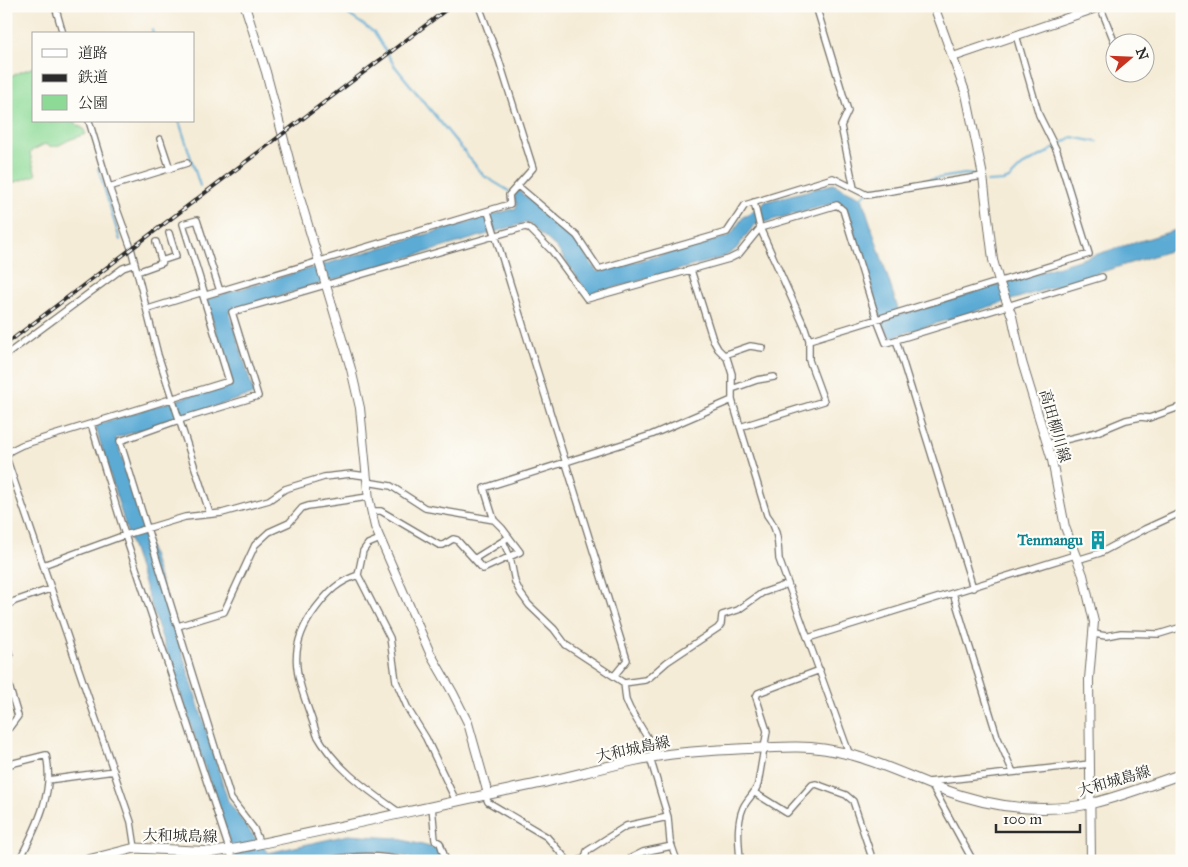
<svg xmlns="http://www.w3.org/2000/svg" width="1188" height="867" viewBox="0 0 1188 867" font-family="'IM FELL Great Primer','Noto Serif JP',serif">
  <rect width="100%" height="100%" fill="#fdfcf7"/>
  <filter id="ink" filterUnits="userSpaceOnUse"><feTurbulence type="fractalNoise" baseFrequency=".02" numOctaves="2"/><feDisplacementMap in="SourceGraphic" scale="10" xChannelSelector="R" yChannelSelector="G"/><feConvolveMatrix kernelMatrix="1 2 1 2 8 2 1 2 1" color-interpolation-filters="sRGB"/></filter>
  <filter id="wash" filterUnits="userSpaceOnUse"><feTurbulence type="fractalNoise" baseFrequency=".0096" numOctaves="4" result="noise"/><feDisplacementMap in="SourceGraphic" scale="20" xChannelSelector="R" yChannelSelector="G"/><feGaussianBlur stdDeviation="1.12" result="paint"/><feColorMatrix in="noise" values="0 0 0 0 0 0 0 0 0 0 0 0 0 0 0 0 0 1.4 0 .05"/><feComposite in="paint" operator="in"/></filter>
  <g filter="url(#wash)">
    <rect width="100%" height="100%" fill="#f5ecd7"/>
    <!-- green -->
    <path fill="#8dda97" stroke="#5c8261" d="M34 67V121H75L78 126 83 128 86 134C80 136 74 138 69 140 60 144 55 150 45 144L31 151 30 154 36 175 12 183 8 181 6 177V89L10 76Z"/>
    <!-- water -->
    <path fill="#5babd5" stroke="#436b80" d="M833 184 862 198 900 315 1179 229 1182 235V247L889 338 882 321 845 205 838 202 754 225 736 249 724 257 589 295 557 248 528 222 229 311 254 394 116 438 228 801C241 819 253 837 268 853L348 835 395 838 438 849 442 861H421L391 853 348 851 303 861H238L229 841 129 538 95 425 231 383 206 299 516 208 517 204 514 197 518 190 575 238 597 272 727 237 731 234 744 216H747L752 211 761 208 764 202Z"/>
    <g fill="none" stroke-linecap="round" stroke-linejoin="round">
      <!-- stream -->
      <path stroke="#5babd5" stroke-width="2" d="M341 6 346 13 374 32 394 65 484 176 509 191
        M152 30 153 34
        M179 121 200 186
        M98 168 120 240
        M987 182 1004 181 1009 179 1022 166 1050 151 1072 137 1097 142
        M860 198 869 191 882 187 965 174 974 175"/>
    </g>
  </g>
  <g filter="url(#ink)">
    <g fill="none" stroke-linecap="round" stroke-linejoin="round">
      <!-- street casing -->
      <g stroke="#726f67" stroke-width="8">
        <path id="street" d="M55 6 63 34
          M816 6 848 111 841 126 854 188
          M1100 6 1116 46
          M1125 72 1127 76
          M89 121 109 187 131 248 158 355 210 514
          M160 139 170 169
          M518 186 577 236 599 269 727 232 745 205 833 178 867 195 983 176
          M109 187 187 163
          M488 212 627 660 614 676
          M161 261 176 256 169 233
          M691 270 713 340 718 349 727 358 732 374V400L767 515C778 529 778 542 779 559L849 753
          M137 272 162 263 156 242
          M205 295 183 224 197 220 220 291
          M148 309 203 292
          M809 340 1089 254 1057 151 1039 115 1016 35
          M896 340 973 588
          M6 355 123 268 135 264
          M724 355 750 346 763 348
          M6 384V388
          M732 389 757 380 774 377
          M91 424 125 535 233 861
          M740 427 824 401 809 360V340L805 328 760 228 754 202
          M1048 444 1097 432 1126 420 1141 417 1149 418 1177 408
          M6 457 10 451 22 445 229 381 203 296 510 204 509 195 533 168 499 60 479 6
          M6 457 131 822 135 848
          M367 482 391 486 425 508 494 520
          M371 511H381L439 545H443L453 539 457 540 483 569 520 552 502 528 494 520 484 488 651 435 732 400
          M380 539 368 544 363 551 358 575 390 638 396 681 408 709 426 738 456 801
          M503 541 510 557 515 582 521 594 529 605 554 629 566 645 624 683 645 680 650 677 667 662 718 628 721 624 722 615 738 610 762 593 788 584
          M474 559 506 539
          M1077 560 1100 553 1145 529 1182 512
          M43 565 125 535 185 517 222 513 269 500 285 489 324 477 351 474 366 476
          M358 575C338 582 329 591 316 608 280 655 302 686 317 735 337 770 368 790 400 813
          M953 593 997 736 1013 772
          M6 606 15 601 50 589
          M178 626 224 612 255 545 269 532 289 523 302 508 308 506 368 497
          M1094 634 1106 636 1121 633 1159 634 1182 627
          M808 638 1075 555
          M6 642 10 656 6 662
          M6 676 18 716 9 728H6
          M624 683 626 700 630 709 655 750 657 757
          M650 758 668 817 670 841 677 861
          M6 765 46 755C55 790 37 826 21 857L22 861
          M48 780 114 771
          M928 782 1090 764
          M932 786 973 861
          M755 793 787 813 812 785 816 784 846 795 853 801 873 861
          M485 795 488 802 547 837 568 861
          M432 806 435 840 440 843 446 861
          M260 844 254 829 231 799 120 441 179 420 258 396 232 312 525 227 529 228 552 251 587 299 729 259 739 254 760 228 837 205 843 210 877 320 886 343 1102 277
          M205 851 208 861
          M324 861C349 856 378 854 404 861
          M578 861 585 858 587 851 626 826 668 817
          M632 861 631 858 643 852 672 846
          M740 861C739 843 736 825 743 808 747 799 755 794 758 784L767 731 756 697 758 693 820 670"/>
      </g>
      <!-- secondary casing -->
      <g stroke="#726f67" stroke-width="10">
        <path id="secondary" d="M245 6 266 72 294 178 351 369 360 408 369 500 375 527 430 653 453 693 468 723 488 794
          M934 6 966 94 983 176 993 260 999 281 1012 316 1022 362 1052 460 1065 527 1083 575 1094 622 1089 679 1091 861
          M953 57 1102 6"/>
      </g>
      <!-- primary casing -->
      <g stroke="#726f67" stroke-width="11">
        <path id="primary" d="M84 861 135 848 214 852 229 850C329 830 428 807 527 786 577 776 630 758 681 753 718 749 756 748 794 747 847 746 890 769 939 788 989 807 1040 815 1093 803 1123 796 1152 784 1182 774"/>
      </g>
      <!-- street -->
      <use href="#street" stroke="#fff" stroke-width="5.5"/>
      <!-- secondary -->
      <use href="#secondary" stroke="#fff" stroke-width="8"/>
      <!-- primary -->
      <use href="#primary" stroke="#fff" stroke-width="9"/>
      <!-- rail casing -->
      <g stroke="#2b2b2b" stroke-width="4">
        <path id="rail" d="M6 344 451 6"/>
      </g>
      <!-- rail -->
      <use href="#rail" stroke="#fdfcf7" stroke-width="2" stroke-dasharray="5.5" stroke-linecap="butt"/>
    </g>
  </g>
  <!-- icons -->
  <defs>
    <g id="building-bare" transform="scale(1.5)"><path d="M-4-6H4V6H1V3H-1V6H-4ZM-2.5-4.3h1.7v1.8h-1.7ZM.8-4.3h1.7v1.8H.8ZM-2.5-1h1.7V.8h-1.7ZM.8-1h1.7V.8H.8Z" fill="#0f9aa8" stroke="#fdfcf7" stroke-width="2.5" paint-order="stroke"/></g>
  </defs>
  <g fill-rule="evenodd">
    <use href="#building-bare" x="1098" y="540"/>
  </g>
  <g text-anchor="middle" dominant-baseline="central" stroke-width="4.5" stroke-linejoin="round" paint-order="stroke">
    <!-- street labels -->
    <g font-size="15" fill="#2b2b2b" stroke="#fdfcf7">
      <text transform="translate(1055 426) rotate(74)">高田柳川線</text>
      <text transform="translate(633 749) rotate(-12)">大和城島線</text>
      <text transform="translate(1114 781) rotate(-16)">大和城島線</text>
      <text transform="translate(180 836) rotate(1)">大和城島線</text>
    </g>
    <!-- culture labels -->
    <g font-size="15" font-weight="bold" fill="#0d838f" stroke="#fdfcf7" text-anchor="end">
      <text x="1083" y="540">Tenmangu</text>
    </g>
  </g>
  <!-- margin -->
  <rect width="1188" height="867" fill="none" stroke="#fdfcf7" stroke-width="25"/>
  <!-- legend -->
  <rect x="32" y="32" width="162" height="90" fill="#fdfcf7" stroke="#a9a8a5"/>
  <rect x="42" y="49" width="25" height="8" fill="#ffffff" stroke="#a9a8a5"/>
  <text x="78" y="58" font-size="15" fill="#2b2b2b">道路</text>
  <rect x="42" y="74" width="25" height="8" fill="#2b2b2b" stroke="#a9a8a5"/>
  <text x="78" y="82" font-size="15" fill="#2b2b2b">鉄道</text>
  <rect x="42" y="95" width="25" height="15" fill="#8dda97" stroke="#a9a8a5"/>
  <text x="78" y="108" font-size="15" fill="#2b2b2b">公園</text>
  <!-- north arrow -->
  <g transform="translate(1130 58) rotate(71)"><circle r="24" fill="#fdfcf7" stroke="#a9a8a5"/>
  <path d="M0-4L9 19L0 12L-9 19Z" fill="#c8321e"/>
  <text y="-8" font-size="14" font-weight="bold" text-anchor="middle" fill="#2b2b2b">N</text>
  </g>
  <!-- scale -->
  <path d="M996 824v8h84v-8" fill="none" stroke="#2b2b2b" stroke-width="2.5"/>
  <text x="1003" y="824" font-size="15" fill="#2b2b2b" stroke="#fdfcf7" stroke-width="4" paint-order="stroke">100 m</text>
</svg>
